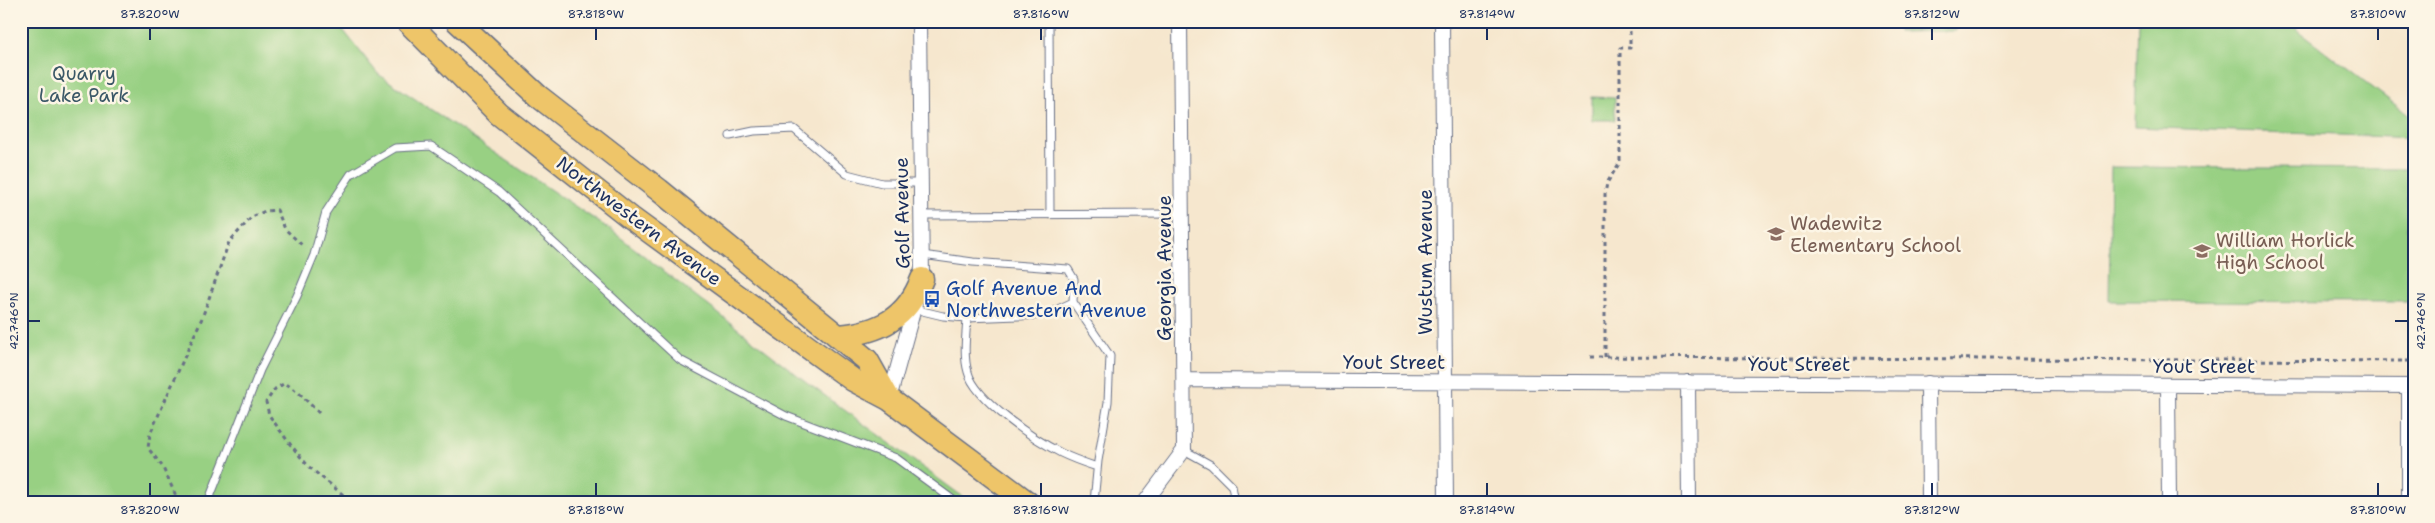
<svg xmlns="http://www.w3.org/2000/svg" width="2435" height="523" viewBox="0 0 2435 523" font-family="'Shantell Sans',sans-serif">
  <rect width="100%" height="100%" fill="#fcf5e5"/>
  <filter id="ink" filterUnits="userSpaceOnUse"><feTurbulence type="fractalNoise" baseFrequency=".02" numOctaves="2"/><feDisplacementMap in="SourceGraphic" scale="10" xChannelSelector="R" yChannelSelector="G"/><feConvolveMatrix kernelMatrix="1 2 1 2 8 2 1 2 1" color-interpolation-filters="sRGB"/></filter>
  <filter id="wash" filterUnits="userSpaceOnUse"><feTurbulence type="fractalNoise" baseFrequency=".0096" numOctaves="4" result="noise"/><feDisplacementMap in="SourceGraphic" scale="20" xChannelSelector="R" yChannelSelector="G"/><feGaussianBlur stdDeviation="1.12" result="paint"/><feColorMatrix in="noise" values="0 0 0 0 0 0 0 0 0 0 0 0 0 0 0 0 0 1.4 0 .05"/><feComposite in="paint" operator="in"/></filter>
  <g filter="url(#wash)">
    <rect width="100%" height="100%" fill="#f6e7ce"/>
    <!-- green -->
    <path fill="#98d083" stroke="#5a8070" d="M21 21H336L378 74 612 231 813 387 970 502H21Z
      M1898 21H1956V31L1898 32Z
      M2138 21H2293L2297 30 2414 119V138L2135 127Z
      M1592 97 1615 98V120H1592Z
      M2111 167 2408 169V302L2109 301Z"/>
  </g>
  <g filter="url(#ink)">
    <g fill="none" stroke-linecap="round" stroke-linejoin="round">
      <!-- service casing -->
      <g stroke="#686f85" stroke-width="9">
        <path id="service" d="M1049 21 1050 215
          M730 136 754 131 794 129 847 174 882 183H921
          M921 215 1182 214
          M922 255 973 262 1068 269 1074 279 1073 302
          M914 309 943 316 967 318 1045 315 1073 302 1110 356 1108 402 1098 461 1094 502
          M967 318C966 336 963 355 968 372 975 400 1035 440 1061 453 1073 459 1085 463 1097 467
          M1184 450 1211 465 1232 486 1235 502
          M208 502 260 370 297 296 314 255 326 212 351 174 395 148 431 146 499 192 680 360 786 416 896 458 956 502"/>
      </g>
      <!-- minor casing -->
      <g stroke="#686f85" stroke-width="16">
        <path id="minor" d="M1442 21 1446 502
          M1184 380 2414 386
          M1688 382 1689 502
          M1928 383 1929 502
          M2168 385 2169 502
          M2409 386V502
          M889 399 922 279 919 21
          M1145 502 1184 450 1180 21"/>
      </g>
      <!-- primary casing -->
      <g stroke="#686f85" stroke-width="25">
        <path id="primary" d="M407 21 499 114 631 218 853 380 889 399 1027 502
          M457 21 538 96 659 190 867 360 889 399
          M839 336C879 332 907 319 922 279"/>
      </g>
      <!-- path -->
      <path stroke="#686f85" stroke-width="3" stroke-dasharray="4 4" stroke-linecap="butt" d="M1590 357 2414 361
        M1605 357V194L1607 183 1620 162V48H1630V21
        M319 413 298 392 285 383 275 389 266 402 269 415 290 444 309 467 352 502
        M179 502 162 466 148 448 150 434 202 318 229 242 252 217 265 211 277 210 285 229 304 247"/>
      <!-- service -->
      <use href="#service" stroke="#fff" stroke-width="7"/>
      <!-- minor -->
      <use href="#minor" stroke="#fff" stroke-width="14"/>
      <!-- primary -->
      <use href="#primary" stroke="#eec569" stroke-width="22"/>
    </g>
  </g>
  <!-- ticks -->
  <path fill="none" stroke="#1b2f5e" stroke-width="2" d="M150 28V40M596 28V40M1041 28V40M1487 28V40M1932 28V40M2378 28V40M28 321H40M2395 321H2408M150 483V496M596 483V496M1041 483V496M1487 483V496M1932 483V496M2378 483V496"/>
  <!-- icons -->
  <defs>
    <g id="school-bare" transform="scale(1.35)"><path d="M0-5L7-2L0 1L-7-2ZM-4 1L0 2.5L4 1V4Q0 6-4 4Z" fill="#8d6e63" stroke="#fcf5e5" stroke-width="2.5" paint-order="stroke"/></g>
    <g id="bus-bare" transform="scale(1.35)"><path d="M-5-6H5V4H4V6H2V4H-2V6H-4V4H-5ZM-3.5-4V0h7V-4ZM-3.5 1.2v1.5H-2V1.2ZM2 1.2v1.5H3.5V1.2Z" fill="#1a4fb4" stroke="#fcf5e5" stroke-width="2.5" paint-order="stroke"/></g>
  </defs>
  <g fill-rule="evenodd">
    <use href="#school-bare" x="1776" y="234"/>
    <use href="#school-bare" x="2202" y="251"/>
    <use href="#bus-bare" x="932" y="299"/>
  </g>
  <g text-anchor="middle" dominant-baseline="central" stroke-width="5" stroke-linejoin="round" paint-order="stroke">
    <!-- park labels -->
    <g font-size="19" fill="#3a5767" stroke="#fcf5e5">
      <text x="84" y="73">Quarry<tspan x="84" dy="22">Lake Park</tspan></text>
    </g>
    <!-- street labels -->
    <g font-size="19" fill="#1b2f5e" stroke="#fcf5e5">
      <text transform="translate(902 213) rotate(-91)">Golf Avenue</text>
      <text transform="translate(639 221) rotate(37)">Northwestern Avenue</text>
      <text transform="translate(1425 262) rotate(-90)">Wustum Avenue</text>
      <text transform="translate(1164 268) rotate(-90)">Georgia Avenue</text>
      <text x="1394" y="362">Yout Street</text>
      <text x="1799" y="364">Yout Street</text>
      <text x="2204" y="366">Yout Street</text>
    </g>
    <!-- education labels -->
    <g font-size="19" fill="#785e54" stroke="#fcf5e5" text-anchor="start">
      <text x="1790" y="223">Wadewitz<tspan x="1790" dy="22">Elementary School</tspan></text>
      <text x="2216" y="240">William Horlick<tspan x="2216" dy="22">High School</tspan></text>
    </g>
    <!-- transit labels -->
    <g font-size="19" fill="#164399" stroke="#fcf5e5" text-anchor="start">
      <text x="946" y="288">Golf Avenue And<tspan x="946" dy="22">Northwestern Avenue</tspan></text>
    </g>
  </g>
  <!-- margin -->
  <rect width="2435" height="523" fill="none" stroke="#fcf5e5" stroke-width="55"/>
  <rect x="28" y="28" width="2380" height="468" fill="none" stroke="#1b2f5e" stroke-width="2"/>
  <g font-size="12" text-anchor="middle" fill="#1b2f5e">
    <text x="150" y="18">87.820°W</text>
    <text x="596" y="18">87.818°W</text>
    <text x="1041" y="18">87.816°W</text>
    <text x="1487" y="18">87.814°W</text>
    <text x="1932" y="18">87.812°W</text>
    <text x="2378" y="18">87.810°W</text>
    <text transform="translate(14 321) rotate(-90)" y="4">42.746°N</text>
    <text transform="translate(2421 321) rotate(-90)" y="4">42.746°N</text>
    <text x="150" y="514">87.820°W</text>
    <text x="596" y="514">87.818°W</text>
    <text x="1041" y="514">87.816°W</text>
    <text x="1487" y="514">87.814°W</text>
    <text x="1932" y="514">87.812°W</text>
    <text x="2378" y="514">87.810°W</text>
  </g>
</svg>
